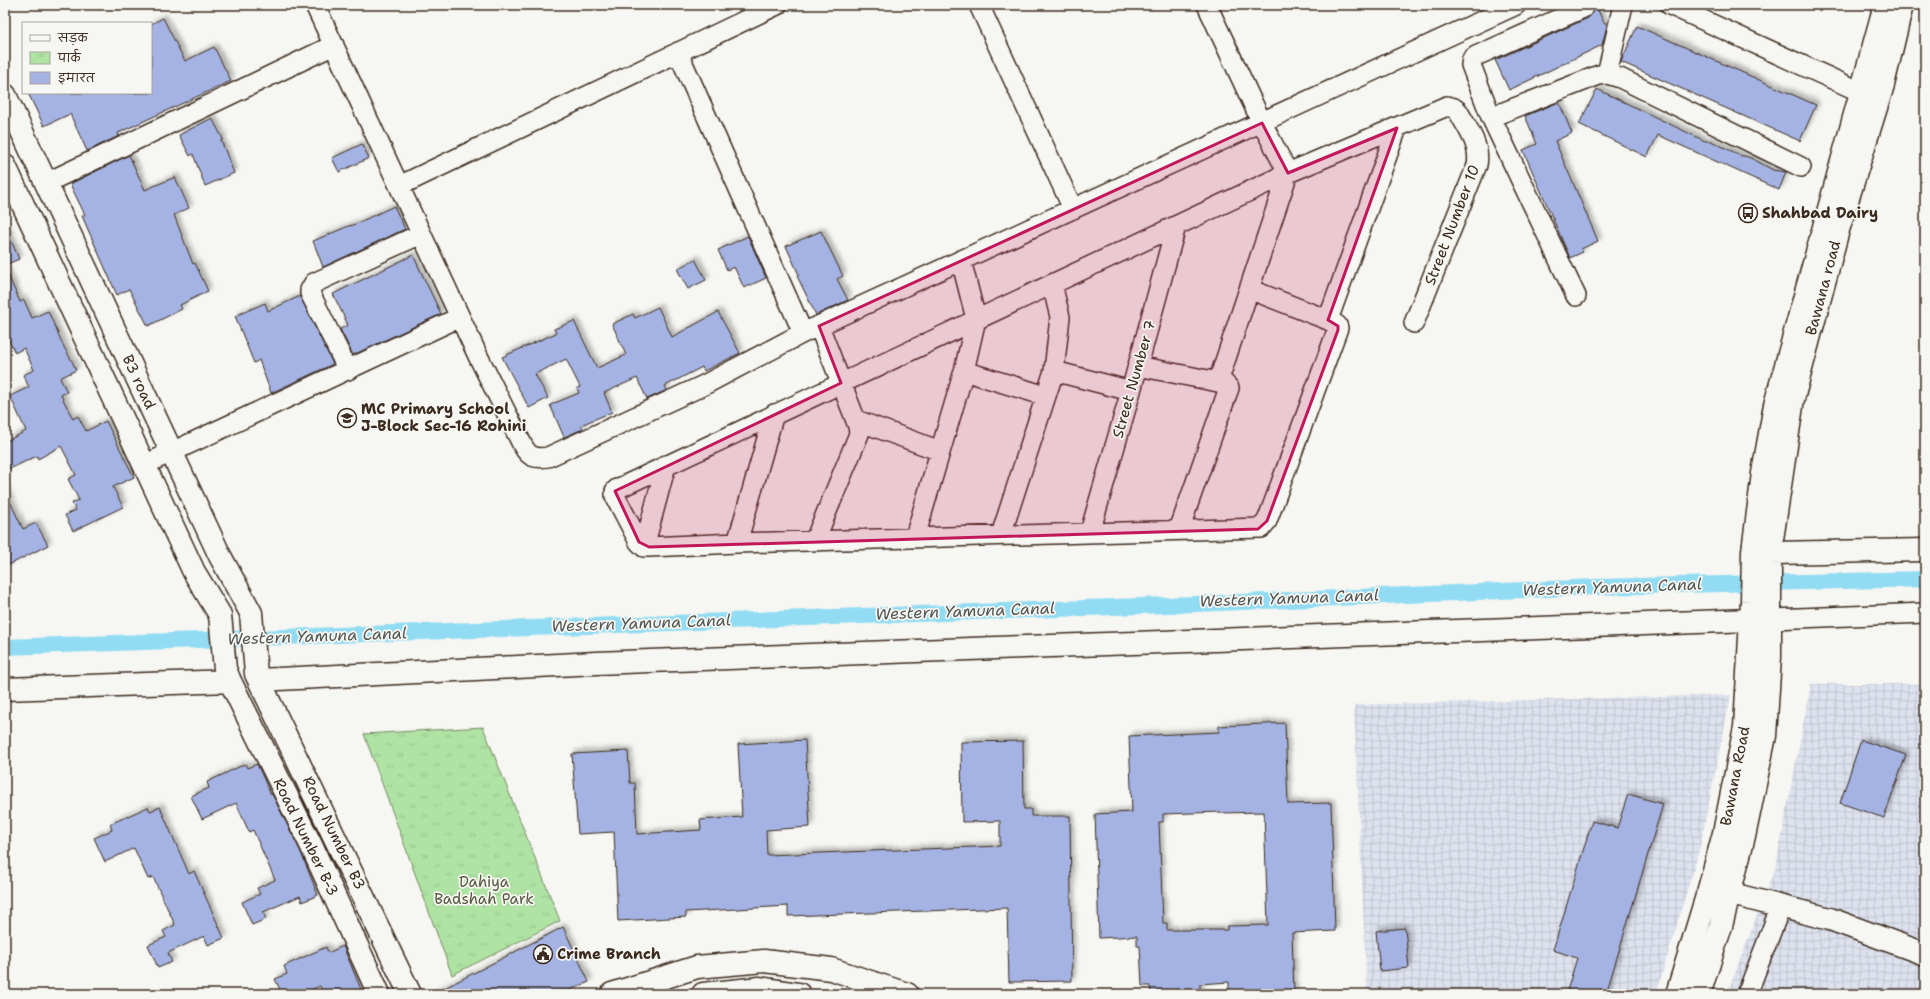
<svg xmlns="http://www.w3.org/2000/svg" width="1930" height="999" viewBox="0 0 1930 999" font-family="'Shantell Sans','Playpen Sans Deva',sans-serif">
  <defs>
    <pattern id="industrial-grid" width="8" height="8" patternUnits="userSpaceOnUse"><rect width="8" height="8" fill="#dde2ee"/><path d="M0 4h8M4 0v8" fill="none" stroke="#bfc2cc"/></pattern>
    <pattern id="park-tufts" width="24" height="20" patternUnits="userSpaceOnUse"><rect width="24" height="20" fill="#afe3a4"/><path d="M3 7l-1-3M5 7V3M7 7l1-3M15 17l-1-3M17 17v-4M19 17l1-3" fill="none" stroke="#97c38d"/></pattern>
    <filter id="shadow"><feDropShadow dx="3.5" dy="-3.5" stdDeviation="2" flood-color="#0004"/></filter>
  </defs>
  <rect width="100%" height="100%" fill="#f6f6f2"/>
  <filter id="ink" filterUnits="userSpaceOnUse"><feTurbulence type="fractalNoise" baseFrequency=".025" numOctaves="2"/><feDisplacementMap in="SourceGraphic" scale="8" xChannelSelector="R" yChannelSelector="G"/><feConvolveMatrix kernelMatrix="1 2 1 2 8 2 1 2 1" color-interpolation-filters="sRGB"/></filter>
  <g filter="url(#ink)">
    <!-- industrial -->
    <path fill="url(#industrial-grid)" d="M1811 684H1925V994H1727L1776 866Z
      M1731 695 1699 851 1656 994H1367L1354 705Z"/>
    <!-- park -->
    <path fill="url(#park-tufts)" stroke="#758661" d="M483 727 560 921 452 975 364 734Z"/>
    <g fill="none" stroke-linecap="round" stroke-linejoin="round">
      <!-- canal -->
      <path stroke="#92dcf3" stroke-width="16" d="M5 647 1195 604 1597 587 1925 579"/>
    </g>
    <!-- building -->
    <path fill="#a4b3e3" stroke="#3b2a1e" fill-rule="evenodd" filter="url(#shadow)" d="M1596 6 1604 23 1605 22 1607 26 1602 45 1509 90 1495 60 1588 18 1592 14 1594 7Z
      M163 18 185 61 214 47 231 81 118 133 119 136 87 151 70 114 44 126 28 93H151V24Z
      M1637 26 1816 105 1800 141 1621 62Z
      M1597 89 1705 141H1711L1742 156H1745L1753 159 1773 170 1786 172 1779 190 1658 135 1647 157 1579 124Z
      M1559 102 1572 133 1555 141 1598 241 1581 249 1583 252 1570 258 1523 150 1537 144 1525 116Z
      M212 118 223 139 221 140 234 173 205 186 193 154 190 156 179 135Z
      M362 144 369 158 339 172 332 158Z
      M129 155 145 190 175 177 189 208 174 215 193 264 195 263 208 291 180 305 182 309 148 326 129 289 117 295 82 216 85 215 70 184Z
      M394 206 405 229 323 267 313 241 351 225V226Z
      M5 226 19 259 5 265Z
      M821 231 843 276 837 279 848 300 816 315 797 276 799 275 786 246Z
      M748 236 766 278 744 288 734 267 727 270 718 250Z
      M413 255 441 314 353 355 340 329 348 325 333 294Z
      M695 259 706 280 688 289 677 269Z
      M5 268 20 302 24 300 32 318 48 311 64 347 73 363 76 370 60 378 67 392 61 395 73 419 78 416 86 431 106 421 134 477 113 487 123 507 73 531 65 515 76 510 72 503 79 500 68 479 76 475 61 446 38 459 37 456 5 471V442L26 431 10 396 29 387 23 375 34 370 24 348 15 353 5 332Z
      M300 296 333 364 271 393 259 360 254 363 235 316 265 303 268 311Z
      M658 307 672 337 718 312 740 353 704 371 702 367 665 386 667 390 647 399 637 378 604 393 612 412 581 425 583 429 564 437 550 405 579 393 577 388 580 387 566 359 535 374 548 398 529 408 502 357 556 333 554 329 574 321 597 368 626 355 612 324 633 314 635 318Z
      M5 491 23 529 36 523 48 545 5 567Z
      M1285 723 1288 804 1331 803 1335 931 1292 933 1294 994H1229V982L1200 984V994H1151L1150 986H1142L1140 946H1137V936L1099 938 1095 814 1132 812 1129 736 1219 732V726ZM1221 812V813L1264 812 1268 925 1227 926V930H1167V923H1163L1159 822H1163V814Z
      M805 740 810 827 766 830 767 855 1000 846V821L962 822 961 742 1023 741 1024 809H1031V816H1070L1072 981 1009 982 1007 908 788 916V906L686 912V917L618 921 614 832 578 834 572 754 628 751 630 783H635L637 834 701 830 700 820 742 817 738 744Z
      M1861 740 1906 755 1884 818 1840 803Z
      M245 764 247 768 257 764 271 795 272 794 300 850 318 895 302 902 300 896 263 912 266 919 252 925 242 902 260 894 257 888 275 880 253 830 249 832 236 803 202 819 191 796 209 788 207 782Z
      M1628 794 1663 804 1606 994H1566L1577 958 1553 950 1592 821 1617 828Z
      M148 807 150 811 160 807 189 874 194 871 224 938 208 945 204 936 168 953 172 962 158 968 148 945 166 937 163 931 175 925 153 877 148 879 134 848 105 862 94 838 112 830 110 824Z
      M563 927 589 982 560 994H433Z
      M1405 928 1409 968 1380 971 1376 931Z
      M343 946 363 994H323L320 986 302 994H282L275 979 287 974 284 966 326 947 328 953Z"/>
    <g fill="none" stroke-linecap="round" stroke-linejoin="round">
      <!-- street casing -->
      <g stroke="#3b2a1e" stroke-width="22">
        <path id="street" d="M315 5 478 356 523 446C529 457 535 459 548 457L704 385 803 333 1516 5
          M979 5 1073 209
          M1207 5 1262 123 1288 173 1218 382
          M1670 5 1874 98
          M678 52 803 333
          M1607 74 1623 5
          M1491 117 1599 75 1607 74 1620 78 1801 167
          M46 183 334 45
          M399 186 777 5
          M1249 289 1328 320 1337 325 1338 328 1267 521 1261 528 737 543 649 547H644L639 542 615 496V491L617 489 1288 173 1447 106 1454 108 1458 111C1467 128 1481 145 1477 165L1414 323
          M1576 296 1491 117 1471 65 1472 59 1476 56 1583 8
          M1328 320 1397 128
          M1138 366 1218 382 1224 383 1229 388 1179 530
          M348 370 310 293V290L314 283 421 234
          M964 371 1046 396
          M1054 371 1131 391
          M856 420 940 451
          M144 465 460 317
          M1090 532 1131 391 1176 226
          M1001 535 1054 371 1060 317 1052 284
          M915 537 964 371 976 319 961 260
          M815 540 859 434 858 426 819 326
          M737 543 774 414
          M644 547 666 465
          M1770 619 1925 613
          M1747 994 1781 906"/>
      </g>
      <!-- secondary casing -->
      <g stroke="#3b2a1e" stroke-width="25">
        <path id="secondary" d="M5 95 220 556 251 613 256 674 410 994
          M5 166 194 572 220 615 225 669 230 681 311 845 379 994
          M1770 553 1925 550
          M259 680 596 663 1751 620
          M5 689 230 681
          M1716 890 1830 919 1925 954
          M612 994 697 967 764 961 831 969 907 994
          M703 994 760 988 799 994
          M1677 994 1709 889 1724 833 1745 727 1752 601 1753 551 1763 473 1775 405 1885 5
          M1699 994 1721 926 1745 832 1765 736 1770 657V553L1793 399 1838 230 1883 85 1902 5"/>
      </g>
      <!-- street -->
      <use href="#street" stroke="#f6f6f2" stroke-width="19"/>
      <!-- secondary -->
      <use href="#secondary" stroke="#f6f6f2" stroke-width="22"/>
    </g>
  </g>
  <!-- marked area -->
  <path fill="#c2185b" fill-opacity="0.2" stroke="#c2185b" stroke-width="3" stroke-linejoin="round" d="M1262 123 1288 173 1397 128 1328 320 1338 326V330L1267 521 1258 529 649 547 639 542 615 491 841 383 819 326Z"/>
  <!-- icons -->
  <defs>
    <g id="bus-ring" transform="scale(1)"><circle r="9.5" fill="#f6f6f2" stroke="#3b2a1e" stroke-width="1.5"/><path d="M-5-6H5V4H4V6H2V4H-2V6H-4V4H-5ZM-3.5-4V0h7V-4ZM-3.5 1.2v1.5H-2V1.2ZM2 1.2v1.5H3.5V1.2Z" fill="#3b2a1e"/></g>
    <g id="school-ring" transform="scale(1)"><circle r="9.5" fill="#f6f6f2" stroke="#3b2a1e" stroke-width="1.5"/><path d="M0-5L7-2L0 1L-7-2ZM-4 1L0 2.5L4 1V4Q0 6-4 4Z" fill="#3b2a1e"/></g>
    <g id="civic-ring" transform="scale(1)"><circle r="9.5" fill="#f6f6f2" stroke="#3b2a1e" stroke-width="1.5"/><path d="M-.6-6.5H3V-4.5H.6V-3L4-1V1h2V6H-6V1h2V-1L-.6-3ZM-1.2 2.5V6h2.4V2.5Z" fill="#3b2a1e"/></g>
  </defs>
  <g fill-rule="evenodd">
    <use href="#bus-ring" x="1748" y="213"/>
    <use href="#school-ring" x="347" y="418"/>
    <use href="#civic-ring" x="543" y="954"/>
  </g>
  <g text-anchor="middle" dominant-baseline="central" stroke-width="3.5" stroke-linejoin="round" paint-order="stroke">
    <!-- poi labels -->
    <g font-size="15" font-weight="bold" fill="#3b2a1e" stroke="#f6f6f2" text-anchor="start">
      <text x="1762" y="213">Shahbad Dairy</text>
      <text x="361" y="409">MC Primary School<tspan x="361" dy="17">J-Block Sec-16 Rohini</tspan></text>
      <text x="557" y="954">Crime Branch</text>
    </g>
    <!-- street labels -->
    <g font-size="15" fill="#3b2a1e" stroke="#f6f6f2">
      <text transform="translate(1452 225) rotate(-69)">Street Number 10</text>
      <text transform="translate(1823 288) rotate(-75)">Bawana road</text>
      <text transform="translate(1134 379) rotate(-74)">Street Number 7</text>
      <text transform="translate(139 382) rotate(65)">B3 road</text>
      <text transform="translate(1735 776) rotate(-79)">Bawana Road</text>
      <text transform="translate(334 833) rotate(64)">Road Number B3</text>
      <text transform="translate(306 837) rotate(64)">Road Number B-3</text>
    </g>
    <!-- park labels -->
    <g font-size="15" fill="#585840" stroke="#f6f6f2">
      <text x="484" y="882">Dahiya<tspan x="484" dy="17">Badshah Park</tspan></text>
    </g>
    <!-- water labels -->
    <g font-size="16" font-style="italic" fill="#515653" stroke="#f6f6f2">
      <text transform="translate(1612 587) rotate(-2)">Western Yamuna Canal</text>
      <text transform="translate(1289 598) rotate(-2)">Western Yamuna Canal</text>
      <text transform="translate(965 611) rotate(-2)">Western Yamuna Canal</text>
      <text transform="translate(641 623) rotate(-2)">Western Yamuna Canal</text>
      <text transform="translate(317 636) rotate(-2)">Western Yamuna Canal</text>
    </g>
  </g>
  <!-- margin -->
  <rect width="1930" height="999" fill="none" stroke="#f6f6f2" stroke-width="20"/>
  <rect x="10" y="10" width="1910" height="979" fill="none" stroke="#3b2a1e" stroke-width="1.5" filter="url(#ink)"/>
  <!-- legend -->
  <rect x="22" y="22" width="130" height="72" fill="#f6f6f2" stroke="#aba49d"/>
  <rect x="30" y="35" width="20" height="6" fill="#f6f6f2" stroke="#aba49d"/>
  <text x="58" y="42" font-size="12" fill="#3b2a1e">सड़क</text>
  <rect x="30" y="52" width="20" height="12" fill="url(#park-tufts)" stroke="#aba49d"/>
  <text x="58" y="62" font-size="12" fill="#3b2a1e">पार्क</text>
  <rect x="30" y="72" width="20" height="12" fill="#a4b3e3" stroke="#aba49d"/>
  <text x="58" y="82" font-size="12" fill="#3b2a1e">इमारत</text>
</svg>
